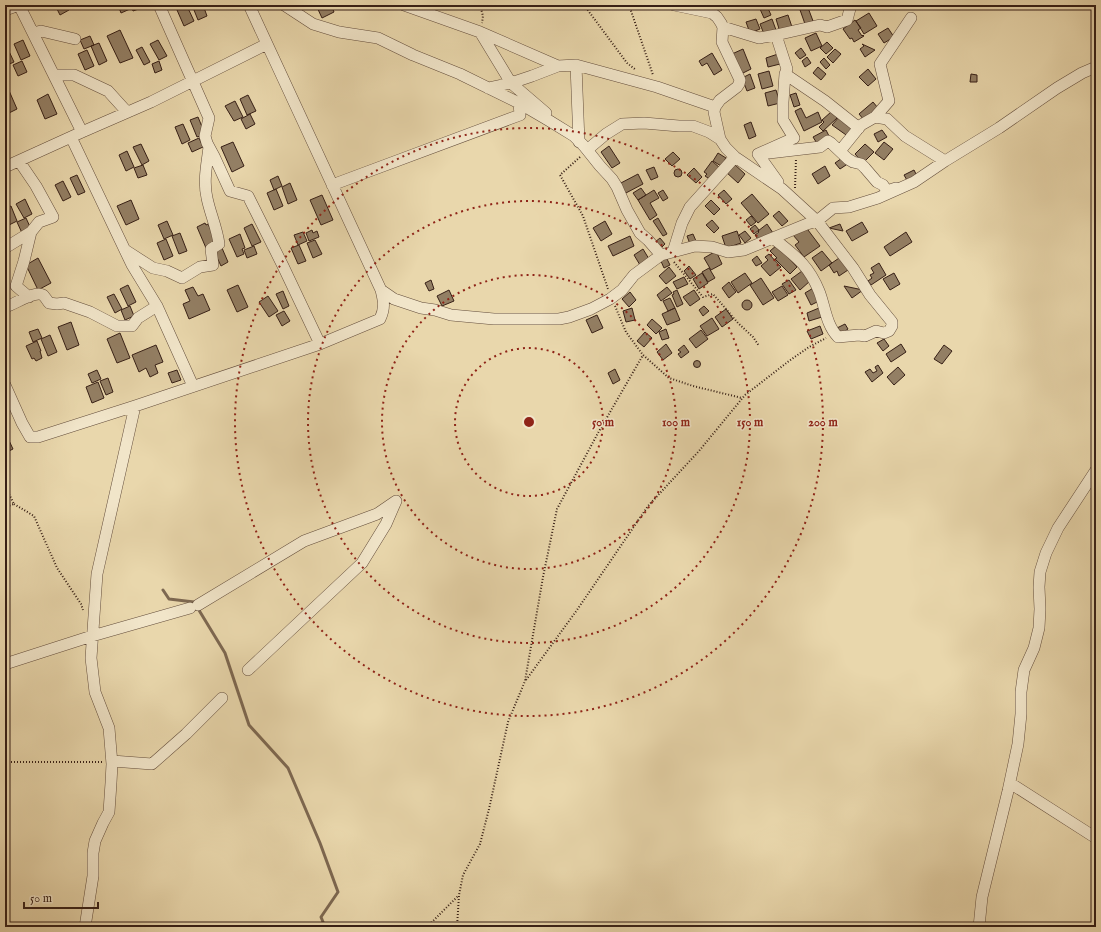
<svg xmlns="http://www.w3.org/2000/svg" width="1101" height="932" viewBox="0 0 1101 932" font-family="'IM FELL English',serif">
  <rect width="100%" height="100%" fill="#e9d7ac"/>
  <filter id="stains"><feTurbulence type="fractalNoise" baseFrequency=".005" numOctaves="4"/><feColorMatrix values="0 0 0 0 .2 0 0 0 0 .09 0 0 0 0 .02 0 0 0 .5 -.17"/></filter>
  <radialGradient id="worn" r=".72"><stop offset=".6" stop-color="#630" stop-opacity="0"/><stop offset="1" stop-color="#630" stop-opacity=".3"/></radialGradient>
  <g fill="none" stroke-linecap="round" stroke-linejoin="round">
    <!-- stream -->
    <path stroke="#7d6851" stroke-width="3" d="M163 590 169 599 194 602 225 653 249 725 288 768 320 843 338 892 321 917 325 927"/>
  </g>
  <!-- building -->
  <path fill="#937f64" stroke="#361f16" d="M55 5H66L69 10 60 15Z
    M118 5H128L130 9 121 13Z
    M131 5H143L144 7 133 11Z
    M192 5H203L207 16 198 20Z
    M316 5H331L334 12 322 18Z
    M805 5H807L813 21 805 24 799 7Z
    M187 6 194 21 184 26 177 10Z
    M767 6 771 15 764 18 760 9Z
    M869 13 877 26 864 34 856 21Z
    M788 15 792 27 780 32 776 19Z
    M756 19 760 29 750 33 746 22Z
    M772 19 776 30 764 34 760 24Z
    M855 20 861 28 858 30 862 36 863 35 864 36 854 42 852 38 850 39 843 29Z
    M888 28 894 37 884 43 878 34Z
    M120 30 133 58 120 63 107 36Z
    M816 33 822 46 811 51 805 38Z
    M90 36 94 45 84 49 80 40Z
    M23 40 30 56 21 60 14 44Z
    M158 40 167 56 159 60 150 44Z
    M827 42 833 48 826 54 820 48Z
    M99 43 107 61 99 65 91 46Z
    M862 44 875 50 865 57 860 49 864 46Z
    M7 47 14 62 5 66V48Z
    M142 47 150 62 144 65 136 50Z
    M801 48 806 55 800 59 795 53Z
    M743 49 751 69 741 74 732 54Z
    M835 49 841 54 833 63 827 57Z
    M87 50 94 66 85 70 78 54Z
    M712 53 722 70 714 75 707 63 702 66 699 61Z
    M781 53 784 63 768 67 766 58Z
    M807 57 811 63 805 67 802 61Z
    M824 58 830 65 826 69 820 62Z
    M22 61 27 72 18 76 13 65Z
    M159 61 162 70 155 73 152 64Z
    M818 67 826 74 821 80 813 73Z
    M868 69 876 79 868 86 859 77Z
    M769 71 773 86 762 89 758 74Z
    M750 74 755 88 747 91 742 78Z
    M971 74 977 75V82H970Z
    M5 86H7L17 109 5 115Z
    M776 90 780 103 768 106 765 93Z
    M796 93 800 105 794 107 790 95Z
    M48 94 57 114 45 119 37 100Z
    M248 95 256 111 247 115 240 99Z
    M235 101 243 117 234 121 225 106Z
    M873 102 878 108 864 120 859 114Z
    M801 108 806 118 818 112 822 122 804 131 795 111Z
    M831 112 837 118 823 131 819 127 824 122 822 120Z
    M250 114 255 124 246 129 241 119Z
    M198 117 205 134 197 137 190 120Z
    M839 117 855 128 849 137 832 125Z
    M751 122 756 136 749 139 744 125Z
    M183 124 190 140 182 144 175 127Z
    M826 130 830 138 818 145 813 137Z
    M882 130 887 137 878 142 874 134Z
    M199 138 203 147 192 152 188 143Z
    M233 142 244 166 232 172 221 147Z
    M884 142 893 149 884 160 875 153Z
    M141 144 149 161 142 165 133 147Z
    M865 144 874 152 863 163 855 154Z
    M609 146 620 163 612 168 601 152Z
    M127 151 134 167 126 171 119 155Z
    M673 152 680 159 672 166 665 159Z
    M718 153 726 158 721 166 713 161Z
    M845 156 849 163 840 169 835 163Z
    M712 161 720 168 711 180 705 176 707 174 704 172Z
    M733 163 745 174 738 183 726 172Z
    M143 165 147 175 138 178 134 168Z
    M825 166 830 176 818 184 812 174Z
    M654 167 658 177 651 180 646 170Z
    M694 168 702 177 696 183 687 175Z
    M674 173a4 4 0 1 1 8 0a4 4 0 1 1-8 0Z
    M914 170 918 178 908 182 904 175Z
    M638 174 643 184 624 194 619 184Z
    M77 175 85 192 78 195 70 178Z
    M278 176 282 186 274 190 270 180Z
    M63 181 71 197 63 201 55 185Z
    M290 183 297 200 288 204 282 187Z
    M641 188 646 195 638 200 633 193Z
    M276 189 283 206 274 210 267 193Z
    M654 190 659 198 650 203 657 215 650 220 638 200Z
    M663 190 668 198 663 201 658 193Z
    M724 190 732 199 726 204 718 195Z
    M752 194 769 214 758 223 741 203Z
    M322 195 333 220 321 225 310 200Z
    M25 199 32 214 24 218 16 204Z
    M131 200 139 219 126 225 117 206Z
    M711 200 720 209 714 215 705 206Z
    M11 206 17 221 9 225 5 216V208Z
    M779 211 788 221 782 226 773 216Z
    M751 216 756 222 751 226 746 220Z
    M26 218 31 229 22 233 17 222Z
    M658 218 667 234 663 236 653 221Z
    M712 220 719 228 714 233 706 225Z
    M167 221 173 235 164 239 158 225Z
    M605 221 612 234 601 241 593 228Z
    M862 222 868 232 852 241 846 231Z
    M205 223 206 225 208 224 217 243 206 248 197 227Z
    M252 224 261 242 252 246 244 228Z
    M767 224 773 233 760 242 755 235 759 232 758 231Z
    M840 224 843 231 829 228Z
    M755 225 759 230 754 234 750 229Z
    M805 226 820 246 804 257 795 245 799 242 793 235Z
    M312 230 313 233 317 231 319 237 309 241 306 233Z
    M737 231 741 243 726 248 722 236Z
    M745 231 751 238 745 243 739 235Z
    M303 232 307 241 298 245 294 235Z
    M906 232 912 242 890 256 884 247Z
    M180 233 187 251 179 254 172 236Z
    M240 234 245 248 242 249 244 254 237 257 229 239Z
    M693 234 696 241 690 244 687 236Z
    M630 236 634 246 613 256 608 246Z
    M660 238 665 244 661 248 655 242Z
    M166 239 173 256 164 260 157 243Z
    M315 240 322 254 313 258 307 243Z
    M299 245 306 261 298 264 291 248Z
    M777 245 797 267 790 274 775 259 777 258 770 251Z
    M254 246 257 254 247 258 244 250Z
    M222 248 228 262 221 266 214 251Z
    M643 249 649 259 640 265 634 255Z
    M716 251 722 264 711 270 704 258Z
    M822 251 832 263 821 271 812 258Z
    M769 254 781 267 770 276 761 266 768 260 765 257Z
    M757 256 762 263 756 266 752 260Z
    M842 256 851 268 839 276 837 271 834 273 829 265Z
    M666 257 670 265 664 268 660 259Z
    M38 258 51 283 38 290 26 265Z
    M879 263 886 275 871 285 868 281 872 278 870 275 874 273 871 268Z
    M689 266 696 275 690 279 684 271Z
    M669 267 676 276 666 284 659 276Z
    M709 268 715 278 708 282 702 272Z
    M802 271 810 281 800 290 791 279Z
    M702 273 708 283 699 289 693 279Z
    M745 273 752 283 738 293 731 282Z
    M894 273 900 284 890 290 883 279Z
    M684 277 688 284 677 289 673 282Z
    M761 278 774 298 763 305 750 285Z
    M431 280 434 289 429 291 425 283Z
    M789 280 796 290 789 294 782 284Z
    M729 282 736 292 729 298 722 288Z
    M128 285 136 302 128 306 120 289Z
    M238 285 248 307 237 312 227 290Z
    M782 286 788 295 778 301 772 292Z
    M844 286 863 290 852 298Z
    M193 287 198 296 203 294 210 310 189 319 183 304 190 301 185 290Z
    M667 287 672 293 661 301 657 295Z
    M815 287 821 300 811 305 805 293Z
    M449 290 454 301 442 306 437 296Z
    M677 290 683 304 677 307 672 295 674 294 673 292Z
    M694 290 700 299 690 306 683 297Z
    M283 291 289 306 283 309 276 294Z
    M630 292 636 300 629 307 622 299Z
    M114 294 122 309 115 313 107 297Z
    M268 296 278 311 269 317 259 302Z
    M670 298 675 308 668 311 663 301Z
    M742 305a5 5 0 1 1 10 0a5 5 0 1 1-10 0Z
    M130 306 134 316 125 320 121 310Z
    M704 306 709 311 703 316 699 310Z
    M632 308 635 320 626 322 623 311Z
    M675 308 680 320 667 325 662 314Z
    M819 308 822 317 809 321 807 313Z
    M726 309 733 319 722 327 715 317Z
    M284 311 290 321 282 326 276 315Z
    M597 315 603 328 592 333 586 320Z
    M712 318 719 329 707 336 700 326Z
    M652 319 662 328 656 334 647 325Z
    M71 322 79 345 67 350 58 327Z
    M845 324 848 329 841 334 837 328Z
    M820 326 823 334 811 339 807 331Z
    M38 329 42 338 33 342 29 332Z
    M666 329 669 338 662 340 659 332Z
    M701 330 708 339 696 348 689 339Z
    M645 332 652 338 644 347 637 341Z
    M120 333 130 358 117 363 107 339Z
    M50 335 57 352 48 356 41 339Z
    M884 339 889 346 883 351 877 343Z
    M37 341 41 351H40L42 358 36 361 34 358 32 359 26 346Z
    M666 344 672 353 663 360 657 352Z
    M901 344 906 352 891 362 886 354Z
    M156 345 163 362 155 365 158 373 150 377 146 368 139 372 132 355Z
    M684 345 689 352 681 358 678 354 681 352 678 350Z
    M944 345 952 351 942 364 934 359Z
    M693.5 364a3.5 3.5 0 1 1 7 0a3.5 3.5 0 1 1-7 0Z
    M878 365 883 373 872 382 865 372 870 369 873 373 877 371 875 367Z
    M898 367 905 375 894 385 887 377Z
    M615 369 620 380 613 384 608 373Z
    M97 370 101 379 92 383 88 374Z
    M177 370 181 380 172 383 168 373Z
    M108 378 113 392 106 395 100 381Z
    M98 382 104 398 92 403 86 387Z
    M5 432 13 449 5 453Z"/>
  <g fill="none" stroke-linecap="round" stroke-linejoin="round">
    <!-- street casing -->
    <g stroke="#634d3c" stroke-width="12">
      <path id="street" d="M19 5 82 132
        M159 5 209 118 205 136 207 143 214 156 230 191 248 196 283 266 320 344
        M284 5 313 24 339 32 378 38 413 55 460 74 519 103 548 120 574 136 584 146 600 166 612 179 617 187 627 210 640 233 648 240 661 255
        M404 5 480 32 511 83 488 88
        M674 5 712 13 717 17 721 23 723 27 722 42 740 80 739 84 737 87 720 100 715 107 714 112 720 139 726 148 735 157 782 189 817 221 853 268 870 295 892 322V326L889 331 884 333 876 331 865 336 859 335 838 337C826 325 825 306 819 291 808 264 795 256 773 238
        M5 10 19 5
        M723 27 759 38 776 35 820 25 827 27 847 20 851 5
        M480 32 558 66
        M33 33 41 31 75 39
        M776 35 787 69 785 74 783 102V120L794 138 758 154 778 182
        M576 65 657 87 715 107
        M785 74 825 101 859 128
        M54 75H74L108 91 127 112
        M546 113 511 83 532 76 558 66 576 65 579 142
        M875 117 889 101 880 64 911 18
        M71 137 132 265 157 306 193 386
        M587 150 606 134 622 124 644 123 679 126H693L709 132 720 139
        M840 151 861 125 875 117 887 119 905 136 945 161
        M769 153 820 147 828 141 831 143 848 159 853 162 861 164 865 168 877 182 883 185 887 191 896 188
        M5 167 82 132 151 102 267 44
        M332 185 520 115 519 103
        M5 248 31 232 39 222 53 217 36 186 19 161
        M125 250 153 268 167 271 182 278 200 267 213 265 211 249 219 244C217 228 210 213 207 198 203 181 207 164 209 147
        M673 252 682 223 690 207 735 157
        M381 290 394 299 421 308 435 310 451 315 494 319H559L569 317 591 309 610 299 622 290 634 275 661 255 695 246 712 247 728 252 744 250 807 224 817 221 833 208 849 207 878 198 914 182 945 161 999 128 1057 88 1082 73 1096 67
        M29 297 16 286 24 261 31 232
        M5 307C14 305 34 290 43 295 45 297 47 300 49 303L57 304 64 303 90 312 117 326H132L138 318 157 306
        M5 385 22 423 30 437H38L135 406 320 344 380 319C385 308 384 302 381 290L249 5
        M198 605 304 541 377 514 396 501
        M5 664 92 636 190 608
        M248 670 362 563 386 524 396 501
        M112 761 152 764 186 734 222 698
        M1010 783 1096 838
        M85 927 93 876V853L95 841 103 823 109 812 111 783 112 764 109 728 95 692 91 658 97 574 135 406
        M979 927 982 897 1008 791 1018 744 1021 714V692L1024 670 1034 648 1039 628 1040 609 1039 587 1040 572 1046 553 1058 528 1096 470"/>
    </g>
    <!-- path -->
    <path stroke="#361f16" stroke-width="2" stroke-dasharray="1 2" stroke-linecap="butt" d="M480 5 483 16 482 23
      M584 5 627 63 636 70
      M629 5 653 75
      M580 157 560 175 583 216 608 289
      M795 188 796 159
      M674 262 703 297 713 294 738 323 753 337 759 346
      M615 306 626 332 643 355 669 378 693 386 742 398
      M5 486 14 504 5 507
      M14 504 34 516 57 568 81 604 83 610
      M526 680 577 610 648 506 699 451 745 395 789 361 809 347 826 338
      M5 762H103
      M427 927 458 896
      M457 927 459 895 463 875 480 844 489 809 508 722 525 681 543 577 557 509 598 433 643 355"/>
    <!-- street -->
    <use href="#street" stroke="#f1e5c9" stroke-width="11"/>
  </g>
  <!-- distance rings -->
  <g fill="none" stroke="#8f2418" stroke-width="2" stroke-dasharray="2 4">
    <circle cx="529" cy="422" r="74"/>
    <circle cx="529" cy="422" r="147"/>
    <circle cx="529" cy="422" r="221"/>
    <circle cx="529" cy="422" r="294"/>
  </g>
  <circle cx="529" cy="422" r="6" fill="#8f2418" stroke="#f1e5c9" stroke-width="2"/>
  <g font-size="12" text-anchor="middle" font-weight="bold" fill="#8f2418" stroke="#f1e5c9" stroke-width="3" stroke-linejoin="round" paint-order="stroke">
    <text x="603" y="426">50 m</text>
    <text x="676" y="426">100 m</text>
    <text x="750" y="426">150 m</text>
    <text x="823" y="426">200 m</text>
  </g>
  <!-- margin -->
  <rect width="1101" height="932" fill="none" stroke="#e9d7ac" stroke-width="20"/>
  <rect x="6" y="6" width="1089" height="920" fill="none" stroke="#361f16" stroke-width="2"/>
  <rect x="10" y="10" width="1081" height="912" fill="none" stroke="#361f16"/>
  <!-- scale -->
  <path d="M24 902v6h74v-6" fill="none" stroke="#361f16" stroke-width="2"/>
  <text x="30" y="902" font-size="12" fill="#361f16" stroke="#f1e5c9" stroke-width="3" paint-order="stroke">50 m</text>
  <rect width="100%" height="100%" filter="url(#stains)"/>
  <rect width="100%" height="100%" fill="url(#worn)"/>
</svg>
